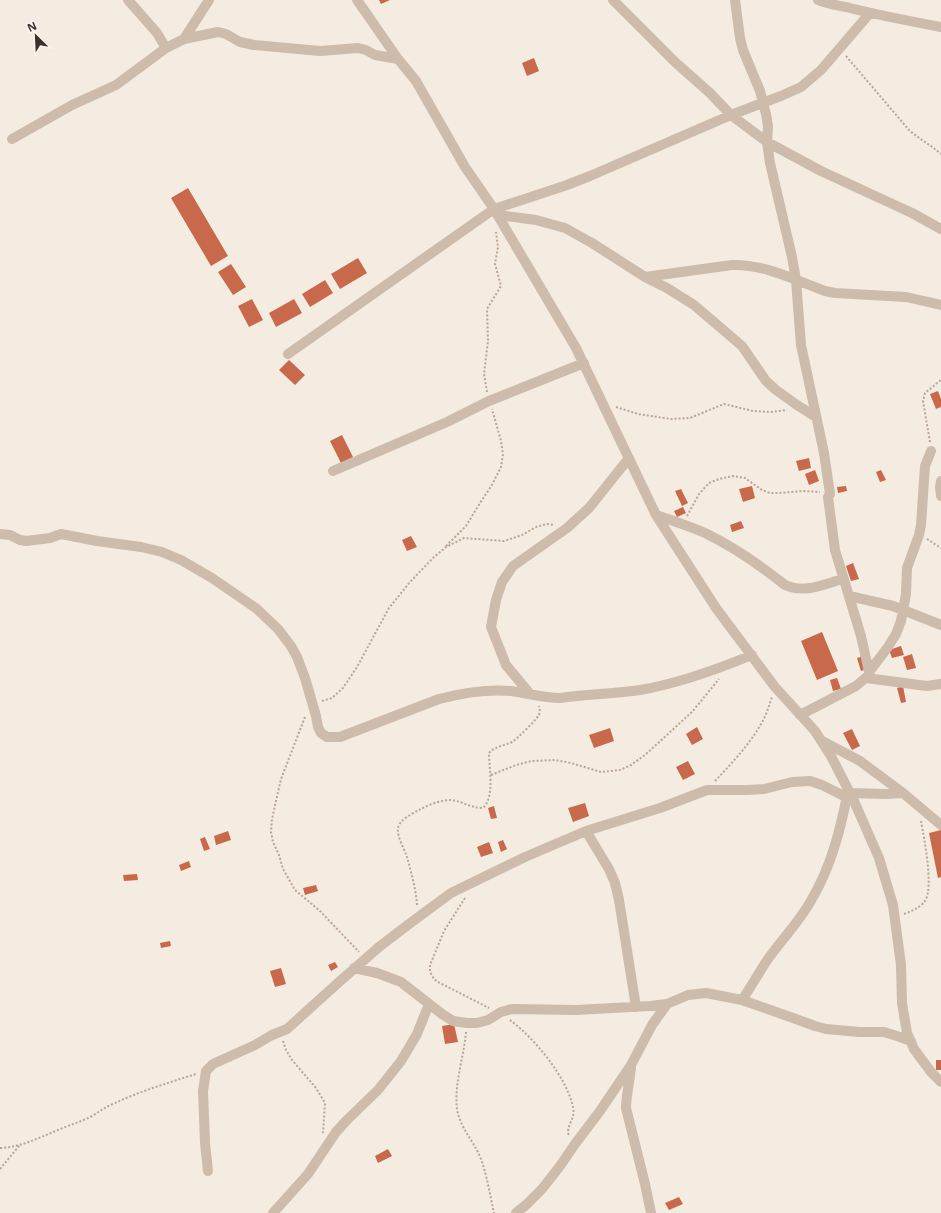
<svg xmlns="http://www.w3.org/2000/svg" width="941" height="1213" viewBox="0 0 941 1213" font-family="'Noto Sans',sans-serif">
  <rect width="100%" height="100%" fill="#f4ebe1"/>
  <!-- building -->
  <path fill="#c8694b" d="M379 0H390L381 4Z
    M534 58 539 71 527 76 522 63Z
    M188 188 228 256 211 266 171 198Z
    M358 258 367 273 340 289 331 274Z
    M231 264 246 287 233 295 218 272Z
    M325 280 333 293 310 307 302 294Z
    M252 299 263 320 249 327 238 306Z
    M294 299 302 313 276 327 269 313Z
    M289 360 305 375 295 385 279 370Z
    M938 391 941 399V407L936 409 930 394Z
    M342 435 353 457 341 463 330 441Z
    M809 458 811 468 799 471 796 461Z
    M815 470 819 481 809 485 805 474Z
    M881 470 886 480 880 482 876 472Z
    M752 486 755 498 743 502 739 489Z
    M846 486 847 491 838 493 837 487Z
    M681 489 688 503 682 506 675 491Z
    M683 507 686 513 677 517 674 511Z
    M741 521 744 528 732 532 730 525Z
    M411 536 417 547 407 551 402 540Z
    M853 563 859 579 851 581 846 566Z
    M822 632 838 671 817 680 801 641Z
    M901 646 904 655 892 658 889 650Z
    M912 654 916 668 907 670 903 657Z
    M864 656 867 669 861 671 857 658Z
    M837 678 841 689 833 691 830 680Z
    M903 686 906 702 901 703 897 688Z
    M697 727 703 739 692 745 686 734Z
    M610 728 614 741 594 748 589 735Z
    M852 729 860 746 852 750 843 733Z
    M688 761 695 774 683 780 676 767Z
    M585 803 589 816 573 822 568 808Z
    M494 806 497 818 491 819 488 808Z
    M941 830V877L938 878 929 833Z
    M228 831 231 840 216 845 214 836Z
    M205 837 210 849 204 851 200 839Z
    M503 840 507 849 501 852 498 842Z
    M489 842 493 853 481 857 477 847Z
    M189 861 191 867 181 871 179 865Z
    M137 874 138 880 124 881 123 875Z
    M316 885 318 891 305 895 303 888Z
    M170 941 171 946 161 948 160 943Z
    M335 962 338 967 331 971 328 965Z
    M281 968 286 984 275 987 270 971Z
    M454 1024 458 1042 445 1044 442 1026Z
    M936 1060H941V1070H936Z
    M388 1149 392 1156 378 1163 375 1156Z
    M679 1197 683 1204 669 1210 665 1203Z"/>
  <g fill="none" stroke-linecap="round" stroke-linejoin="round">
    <!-- path -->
    <path stroke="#b9a596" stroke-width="2" stroke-dasharray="2 2" stroke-linecap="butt" d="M846 56 909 130C919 139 931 145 941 154
      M487 392 484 374 488 341 487 309 501 286 495 264 498 247 496 232
      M616 407 638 414 671 419 690 418 724 404 753 411 771 412 787 410
      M930 442 923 401 925 393 941 380
      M687 516 699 494 709 483 719 479 733 476 745 478 762 490 770 493H780L803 491 820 492
      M927 539 941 548
      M446 546 466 526 480 503 492 485 501 467 503 454 501 441 492 409
      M322 701 332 698 343 688 357 667 389 608 410 582 433 558 446 547 464 538 504 541 522 535 536 527 547 524 554 525
      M305 717 281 779 272 819 271 832 273 842 279 855 283 869 295 890 320 911 359 952
      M491 775 516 765 532 761 555 760 571 763 601 772 620 770 631 765 645 755 692 712 719 679
      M715 781C732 763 749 745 761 724 766 716 769 706 772 697
      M465 898 444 931 430 965V972L434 979 438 982 489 1008
      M417 905C416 889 411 872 407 857 404 848 397 837 398 828 399 820 412 814 419 810 428 805 440 800 451 800 462 801 470 808 483 808 495 797 489 768 489 753 495 746 504 746 512 742 517 739 536 720 539 715 540 712 540 709 539 706
      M904 914C912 911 921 907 925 901 934 887 924 838 921 821
      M510 1020C535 1039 566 1076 573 1107 576 1119 565 1126 569 1136
      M466 1032C464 1057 454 1083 457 1109 460 1128 474 1141 481 1159 487 1176 490 1195 494 1213
      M283 1041 286 1050 292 1060 316 1088 325 1103 323 1133
      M0 1148C22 1147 38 1138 58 1130 69 1125 81 1122 92 1116 99 1112 105 1107 113 1104 140 1091 168 1083 196 1074
      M0 1169 19 1146"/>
    <!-- minor -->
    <path stroke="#cdbbac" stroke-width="10" d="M128 0 157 33 166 48
      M357 0 398 59 416 81 465 167 494 209 576 348 656 515 716 608 775 687 815 731 831 756 854 801 879 858 893 905 901 965 902 1003 907 1033 914 1049 931 1072 941 1082
      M613 0 675 62 710 93 731 115 767 142 821 171 912 213 941 229
      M735 0 740 38 743 50 760 91 766 114 768 126 767 142 770 163 792 257 796 280 801 345 824 453 830 494 828 497 835 550 861 636 869 672V675L856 686 800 715
      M818 0C827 4 836 5 846 7 877 15 909 21 941 27
      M184 39 209 0
      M12 139 72 105 116 85 166 48 184 39 218 32 226 34 240 42 254 45 320 51 358 48 366 50 375 55 398 59
      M498 215 536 220 565 228 592 243 645 277 667 288 694 305 742 346 766 381 776 390 797 405 816 417
      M645 277 732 265C764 264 795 280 825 291L835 293 906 297 941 305
      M288 354 494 209 567 185 590 176 731 115 781 96 801 87 821 70 870 13
      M333 471 447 422 489 401 584 363
      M941 481 940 487 941 496
      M656 515C673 521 689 526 705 533 734 547 760 565 785 585 804 594 824 584 843 579
      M0 534 10 535 20 540 26 541 50 538 61 534 97 541 141 547 162 552 181 560 212 578 257 609 278 629 291 646 297 657 305 678 316 716 318 727 321 733 327 737H340L439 699C462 693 487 689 511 691 527 693 543 698 560 698 587 694 614 694 640 690 676 684 718 669 752 655
      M849 596 893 606 941 625
      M869 672 888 647 896 634 901 621 906 594 907 568 919 535 921 525 925 466 931 451
      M866 678 927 686 941 684
      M530 694 506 665 491 627 496 600 502 582 513 566 567 528 589 508 629 458
      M822 741 860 761 903 793 941 825
      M850 793 886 794 903 793
      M586 831 609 869 615 883 619 900 636 1007
      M354 968 377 973 401 982 442 1014 453 1021 467 1023H477L488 1020 501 1012 512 1009 576 1010 650 1006 667 1004 688 995 706 993 742 1000 793 1018 815 1026 826 1029 859 1032H884L900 1037 911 1041
      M742 1000C751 987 759 972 768 959 783 938 801 920 813 897 831 866 840 831 847 796
      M631 1067C630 1081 626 1095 626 1108L645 1184 651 1213
      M208 1171 205 1143 203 1091 206 1071 213 1064 255 1045 272 1035 287 1029 339 982 379 947 409 924 451 893 525 857 586 831 660 808 707 790H748L764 789 792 782 810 781 822 785 854 801
      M273 1213 308 1174 336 1132 347 1120 378 1090 401 1061 417 1034 429 1004
      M516 1213 526 1205 542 1189 560 1166 575 1144 600 1111 631 1065 652 1025 667 1004"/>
  </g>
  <!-- north arrow -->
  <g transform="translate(36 36) rotate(336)" stroke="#fbf5ee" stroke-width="3" paint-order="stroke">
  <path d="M0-3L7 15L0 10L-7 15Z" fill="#3b302b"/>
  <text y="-6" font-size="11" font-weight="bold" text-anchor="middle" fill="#3b302b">N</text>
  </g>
</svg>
